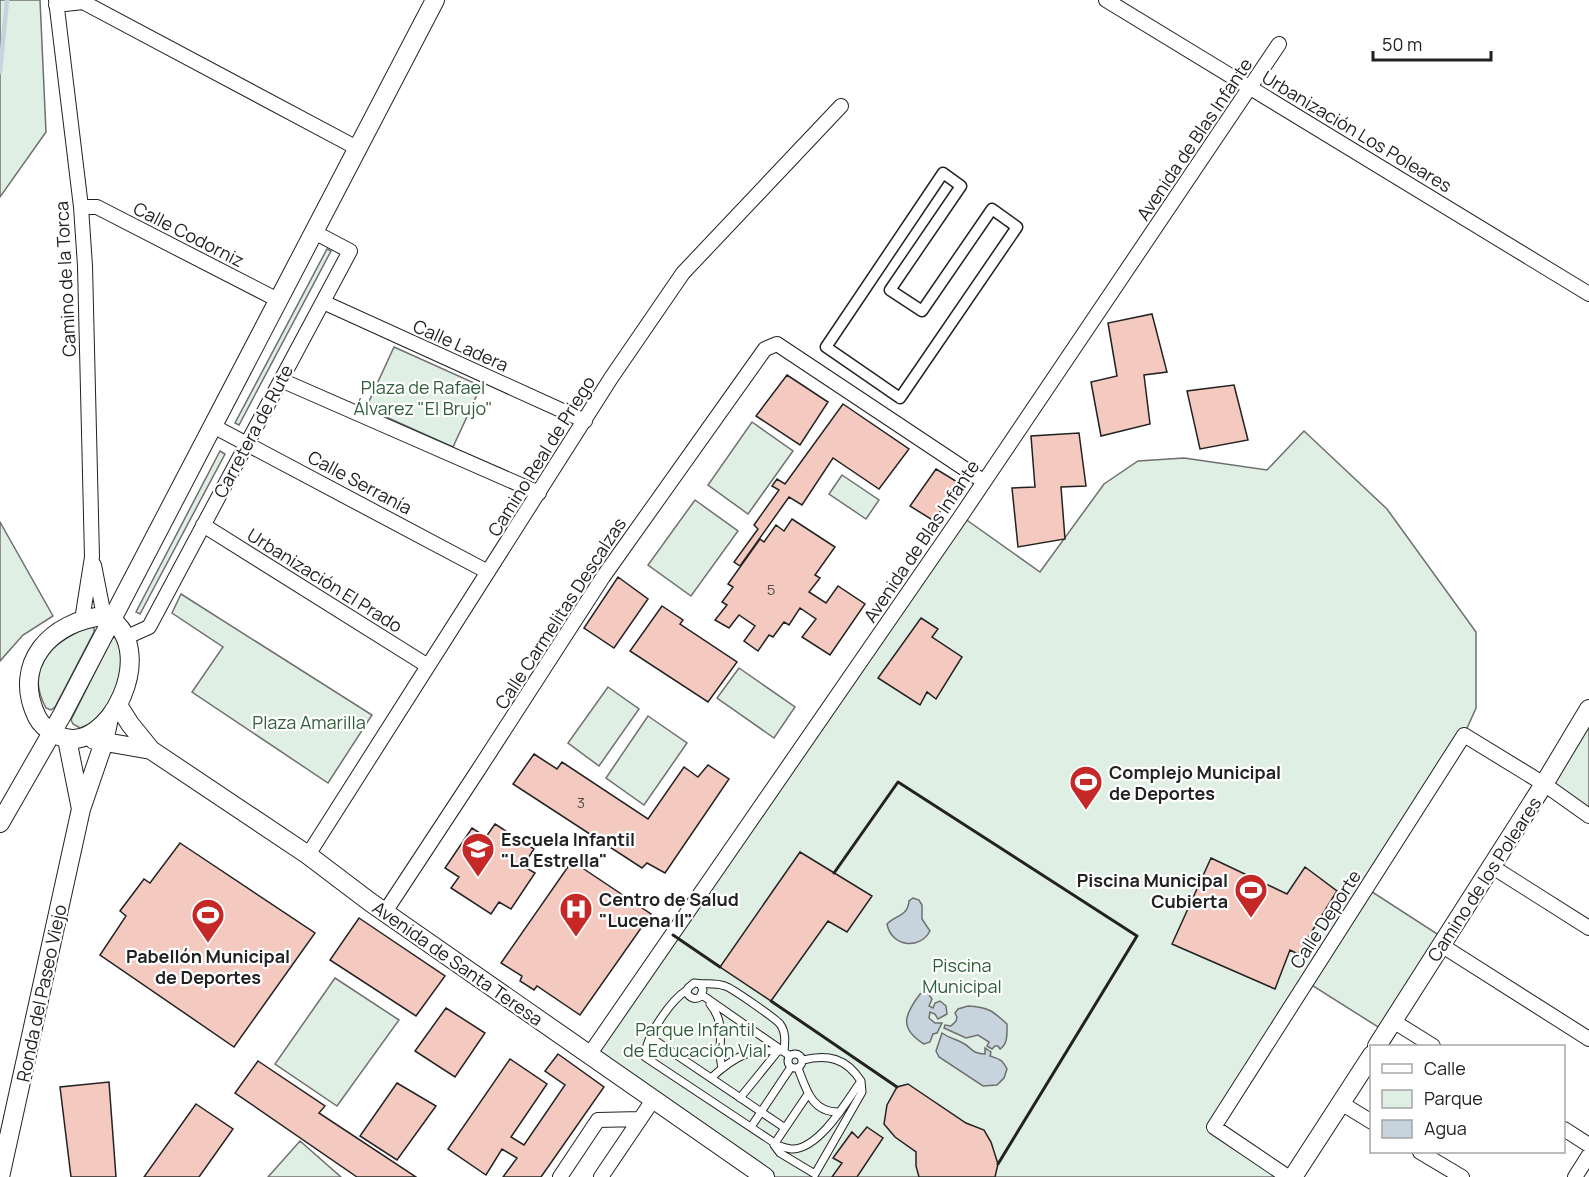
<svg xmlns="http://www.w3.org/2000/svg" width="1589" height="1177" viewBox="0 0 1589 1177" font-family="Manrope,sans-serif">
  <rect width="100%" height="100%" fill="#fff"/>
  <!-- green -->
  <path fill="#e0efe3" stroke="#6f6f6f" stroke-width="1.5" d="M0 0H40L46 132 0 197Z
    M327 249 331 251 239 425 235 423Z
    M394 347 481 386 453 447 366 408Z
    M752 422 793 451 748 514 708 485Z
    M1304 431 1387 509 1476 632V708L1464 735 1366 888 1445 939 1386 1032 1307 982 1214 1127 1288 1177H770L589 1055 961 516 1040 572 1104 484 1138 461 1184 458 1267 470Z
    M220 451 225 454 140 614 136 612Z
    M842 475 879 500 866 519 829 494Z
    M695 500 738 531 691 596 648 565Z
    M0 522 53 616 23 635 0 661Z
    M181 594 372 715 328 783 192 692 223 647 172 613Z
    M91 626 94 628V632L55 707 51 710 46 708C23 665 54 641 91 626Z
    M116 637 121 643C121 652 122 662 120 672 117 692 101 722 80 728L73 724 71 720 112 638Z
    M739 668 795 707 774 738 717 698Z
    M608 687 639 709 599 766 568 743Z
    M1589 709V816L1544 784Z
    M648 716 687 743 644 805 606 778Z
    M335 978 399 1020 337 1106 275 1064Z
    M300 1141 341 1177H268Z"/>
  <!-- water -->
  <path fill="#c7d3dd" stroke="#6f6f6f" stroke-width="1.5" d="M913 898 919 900 922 905V919L930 931C919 951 891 946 887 924 896 915 908 916 909 901Z
    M927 992 932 999 929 1006 933 1008 935 1003 940 1001 946 1006 947 1014 938 1019 935 1014 930 1012 929 1018 935 1023H942L937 1033 933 1034 930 1042 924 1044C898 1028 905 1014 920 994Z
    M968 1006C988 1007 993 1011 1007 1024 1007 1034 1008 1044 1000 1049L998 1046H995L992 1049 987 1046 989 1042 978 1035 966 1038 944 1028 945 1025 951 1026 956 1021 957 1017 955 1013 958 1009Z
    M942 1033C949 1038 955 1039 961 1042 972 1047 971 1054 985 1054V1048L991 1052 990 1056C999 1059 1002 1059 1007 1069L1004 1078 997 1085 983 1086 939 1057 936 1051Z"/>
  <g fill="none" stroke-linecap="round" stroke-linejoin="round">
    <!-- stream -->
    <path stroke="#c7d3dd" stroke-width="4.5" d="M0 72 7 0"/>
  </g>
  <!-- building -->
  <path fill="#f3c9c0" stroke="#222" stroke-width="1.5" d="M1152 314 1167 372 1144 375 1150 424 1101 436 1091 382 1117 376 1108 323Z
    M787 375 828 402 800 445 756 416Z
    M1234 385 1248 440 1200 449 1187 391Z
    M843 404 909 449 879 489 833 458 802 505 789 497 740 566 734 562 758 529 754 525 779 490 772 486 777 479 785 484Z
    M1079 433 1086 486 1061 487 1065 539 1018 547 1012 488 1035 487 1031 436Z
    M936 469 959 483 934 521 910 506Z
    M792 519 835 547 815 575 820 578 809 592 826 603 838 586 865 604 830 655 802 637 816 619 800 608 789 625 784 622 773 637 769 635 758 651 744 641 755 626 739 615 729 628 715 620 727 605 722 602 733 587 728 584 760 539 764 542 776 525 784 531Z
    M618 577 648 599 614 648 584 628Z
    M662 606 683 620 680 624 737 662 708 702 630 651Z
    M921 618 938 629 932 637 962 657 936 699 927 692 920 705 878 678Z
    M534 754 557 769 562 762 648 819 684 767 698 777 708 765 729 779 665 873 647 863 642 868 513 784Z
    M495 824 534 849 523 866 535 873 511 909 499 902 491 914 451 888 459 877 445 868 472 828 486 837Z
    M180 843 315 933 234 1047 100 955 126 916 120 911 144 879 150 883Z
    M800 852 872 896 847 932 828 921 771 1001 720 967Z
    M1211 858 1287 894 1305 867 1337 891 1298 954 1290 950 1275 989 1172 944Z
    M572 861 651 914 580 1015 537 986 534 990 520 981 522 976 501 963Z
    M359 918 445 976 416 1016 330 960Z
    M446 1008 485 1033 455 1077 415 1051Z
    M558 1054 604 1087 541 1177H503L517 1158 502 1149 486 1175 448 1149 510 1059 547 1084 511 1137 524 1145 565 1085 545 1071Z
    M258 1061 325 1106 319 1113 416 1177H357L235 1093Z
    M109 1082 116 1177H71L60 1087Z
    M397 1083 436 1106 397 1160 360 1136Z
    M908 1084 966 1123 984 1130 991 1142 998 1164 995 1177H919L916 1166V1152L895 1137 884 1124 887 1105 897 1087Z
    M196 1104 233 1129 199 1177H144Z
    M867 1127 883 1138 857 1177H832L842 1163 833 1158 852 1132 858 1138Z"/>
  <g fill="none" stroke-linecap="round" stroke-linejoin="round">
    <!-- service casing -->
    <g stroke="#222" stroke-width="9">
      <path id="service" d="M701 986 703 990 700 997C695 1000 690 998 687 993L688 988 694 983C704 985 714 982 725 986 732 988 776 1019 780 1024 786 1032 785 1042 784 1051 750 1048 736 1055 711 1078
        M687 990C671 1000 645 1037 645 1057L779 1146C783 1147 789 1149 793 1149 820 1148 847 1101 861 1081 846 1058 828 1054 803 1060
        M702 995 790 1056
        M710 1004C728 1026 716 1044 722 1068
        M650 1037 785 1128
        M788 1061a7 7 0 1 1 14 0a7 7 0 1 1-14 0Z
        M798 1068C806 1089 812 1113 839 1112
        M740 1098 778 1051
        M751 1127 791 1067
        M775 1143 808 1094
        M774 1145 780 1153 815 1174 862 1092 861 1081"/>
    </g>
    <!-- pedestrian casing -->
    <g stroke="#222" stroke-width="13">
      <path id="pedestrian" d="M943 173 961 186 890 290 922 311 992 209 1017 227 900 398 826 347Z"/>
    </g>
    <!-- minor casing -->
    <g stroke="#222" stroke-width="16">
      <path id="minor" d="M56 0 81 207 85 266 92 557 82 620
        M1106 0 1589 294
        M56 5 83 2 357 148
        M81 207H97L278 300
        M323 302 585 421
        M281 380 539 493
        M213 426 488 572
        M203 525 428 666
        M94 565 104 616
        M127 637 149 627 350 251 314 232
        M308 855 611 378 683 273 841 106
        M1491 866 1589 928
        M385 912 477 772 603 577 765 349 777 344 983 481
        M1441 945 1589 1039
        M1393 1021 1433 1046
        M589 1055 961 516 1279 44
        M1341 1103 1372 1122
        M1564 1129 1589 1145
        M1420 1152 1462 1177
        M560 1177 598 1120 640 1119
        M601 1177 653 1100
        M1288 1177 1214 1127 1464 735 1544 784 1589 816
        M1575 1177 1589 1155"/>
    </g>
    <!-- tertiary casing -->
    <g stroke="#222" stroke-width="20">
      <path id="tertiary" d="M104 616C163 642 109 762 57 735 49 731 41 725 37 717 11 663 52 621 104 616Z
        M118 705 130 724 151 750 308 855 370 902 765 1177
        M67 739 81 809
        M94 740 151 750
        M0 823 62 715 435 0
        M1377 1046 1544 784 1589 709
        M0 1177 81 809 104 742 109 718
        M1293 1177 1372 1055"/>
    </g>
    <!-- service -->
    <use href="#service" stroke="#fff" stroke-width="7"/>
    <!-- pedestrian -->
    <use href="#pedestrian" stroke="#fff" stroke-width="10"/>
    <!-- minor -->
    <use href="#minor" stroke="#fff" stroke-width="14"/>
    <!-- tertiary -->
    <use href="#tertiary" stroke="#fff" stroke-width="18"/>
    <!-- wall -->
    <path stroke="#222" stroke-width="3" d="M834 873 898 782 1137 936 998 1164
      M673 935 720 967
      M771 1001 897 1087"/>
  </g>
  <!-- icons -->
  <defs>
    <g id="stadium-pin" transform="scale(1.725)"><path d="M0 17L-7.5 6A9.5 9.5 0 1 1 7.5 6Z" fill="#c62828" stroke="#fff"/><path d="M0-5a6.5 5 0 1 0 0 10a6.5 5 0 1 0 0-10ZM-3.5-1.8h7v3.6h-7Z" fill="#fff"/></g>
    <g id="school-pin" transform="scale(1.725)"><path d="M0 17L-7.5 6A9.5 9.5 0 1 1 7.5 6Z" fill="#c62828" stroke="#fff"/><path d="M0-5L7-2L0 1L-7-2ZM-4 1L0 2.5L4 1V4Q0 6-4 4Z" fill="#fff"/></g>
    <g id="hospital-pin" transform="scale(1.725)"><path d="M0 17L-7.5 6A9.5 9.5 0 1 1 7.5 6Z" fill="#c62828" stroke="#fff"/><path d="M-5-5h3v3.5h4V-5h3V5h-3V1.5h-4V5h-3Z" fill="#fff"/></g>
  </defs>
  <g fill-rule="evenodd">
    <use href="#stadium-pin" x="1086" y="782"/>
    <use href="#school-pin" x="478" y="849"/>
    <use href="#stadium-pin" x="1251" y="890"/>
    <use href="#hospital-pin" x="576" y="909"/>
    <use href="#stadium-pin" x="208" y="915"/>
  </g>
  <g text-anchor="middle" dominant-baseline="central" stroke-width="4.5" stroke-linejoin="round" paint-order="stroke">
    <!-- number labels -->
    <g font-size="15" fill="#564c4a">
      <text x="771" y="589">5</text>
      <text x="581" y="802">3</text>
    </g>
    <!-- street labels -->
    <g font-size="18" fill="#222" stroke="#fff">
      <text transform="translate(1357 131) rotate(31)">Urbanización Los Poleares</text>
      <text transform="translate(1194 139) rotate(-56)">Avenida de Blas Infante</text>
      <text transform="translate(189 234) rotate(27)">Calle Codorniz</text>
      <text transform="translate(65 279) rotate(-93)">Camino de la Torca</text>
      <text transform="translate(461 345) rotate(24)">Calle Ladera</text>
      <text transform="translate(253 431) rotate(-62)">Carretera de Rute</text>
      <text transform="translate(541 456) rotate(-58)">Camino Real de Priego</text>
      <text transform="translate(360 482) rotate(28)">Calle Serranía</text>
      <text transform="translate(921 541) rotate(-56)">Avenida de Blas Infante</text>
      <text transform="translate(325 580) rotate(32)">Urbanización El Prado</text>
      <text transform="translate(560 613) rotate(-57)">Calle Carmelitas Descalzas</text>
      <text transform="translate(1484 879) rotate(-57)">Camino de los Poleares</text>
      <text transform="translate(1325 919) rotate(-57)">Calle Deporte</text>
      <text transform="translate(458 963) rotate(35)">Avenida de Santa Teresa</text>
      <text transform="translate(41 993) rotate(-78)">Ronda del Paseo Viejo</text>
    </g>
    <!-- park labels -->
    <g font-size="18" fill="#2f5e38" stroke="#fff">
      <text x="423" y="387">Plaza de Rafael<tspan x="423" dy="21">Álvarez "El Brujo"</tspan></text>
      <text x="309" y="722">Plaza Amarilla</text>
      <text x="962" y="965">Piscina<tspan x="962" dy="21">Municipal</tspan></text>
      <text x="695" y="1029">Parque Infantil<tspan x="695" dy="21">de Educación Vial</tspan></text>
    </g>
    <!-- poi labels -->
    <g font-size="18" font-weight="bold" fill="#222" stroke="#fff" text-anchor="start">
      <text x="1109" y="772">Complejo Municipal<tspan x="1109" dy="21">de Deportes</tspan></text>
      <text x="501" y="839">Escuela Infantil<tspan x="501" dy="21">"La Estrella"</tspan></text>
      <text x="1228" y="880" text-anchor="end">Piscina Municipal<tspan x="1228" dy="21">Cubierta</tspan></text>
      <text x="599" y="899">Centro de Salud<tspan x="599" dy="21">"Lucena II"</tspan></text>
      <text x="208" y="956" text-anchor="middle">Pabellón Municipal<tspan x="208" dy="21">de Deportes</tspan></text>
    </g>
  </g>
  <!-- legend -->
  <rect x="1370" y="1045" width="195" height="108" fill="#ffffff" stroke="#a7a7a7" stroke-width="1.5"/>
  <rect x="1382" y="1064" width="30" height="9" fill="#ffffff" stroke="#a7a7a7" stroke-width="1.5"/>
  <text x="1424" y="1075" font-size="18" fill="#222222">Calle</text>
  <rect x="1382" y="1090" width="30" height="18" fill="#e0efe3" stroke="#a7a7a7" stroke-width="1.5"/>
  <text x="1424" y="1105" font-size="18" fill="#222222">Parque</text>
  <rect x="1382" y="1120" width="30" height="18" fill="#c7d3dd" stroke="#a7a7a7" stroke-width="1.5"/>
  <text x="1424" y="1135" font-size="18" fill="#222222">Agua</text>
  <!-- scale -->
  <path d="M1373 51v9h118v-9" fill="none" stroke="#222222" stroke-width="3"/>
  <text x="1382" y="51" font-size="18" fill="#222222" stroke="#ffffff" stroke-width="4.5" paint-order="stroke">50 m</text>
</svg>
